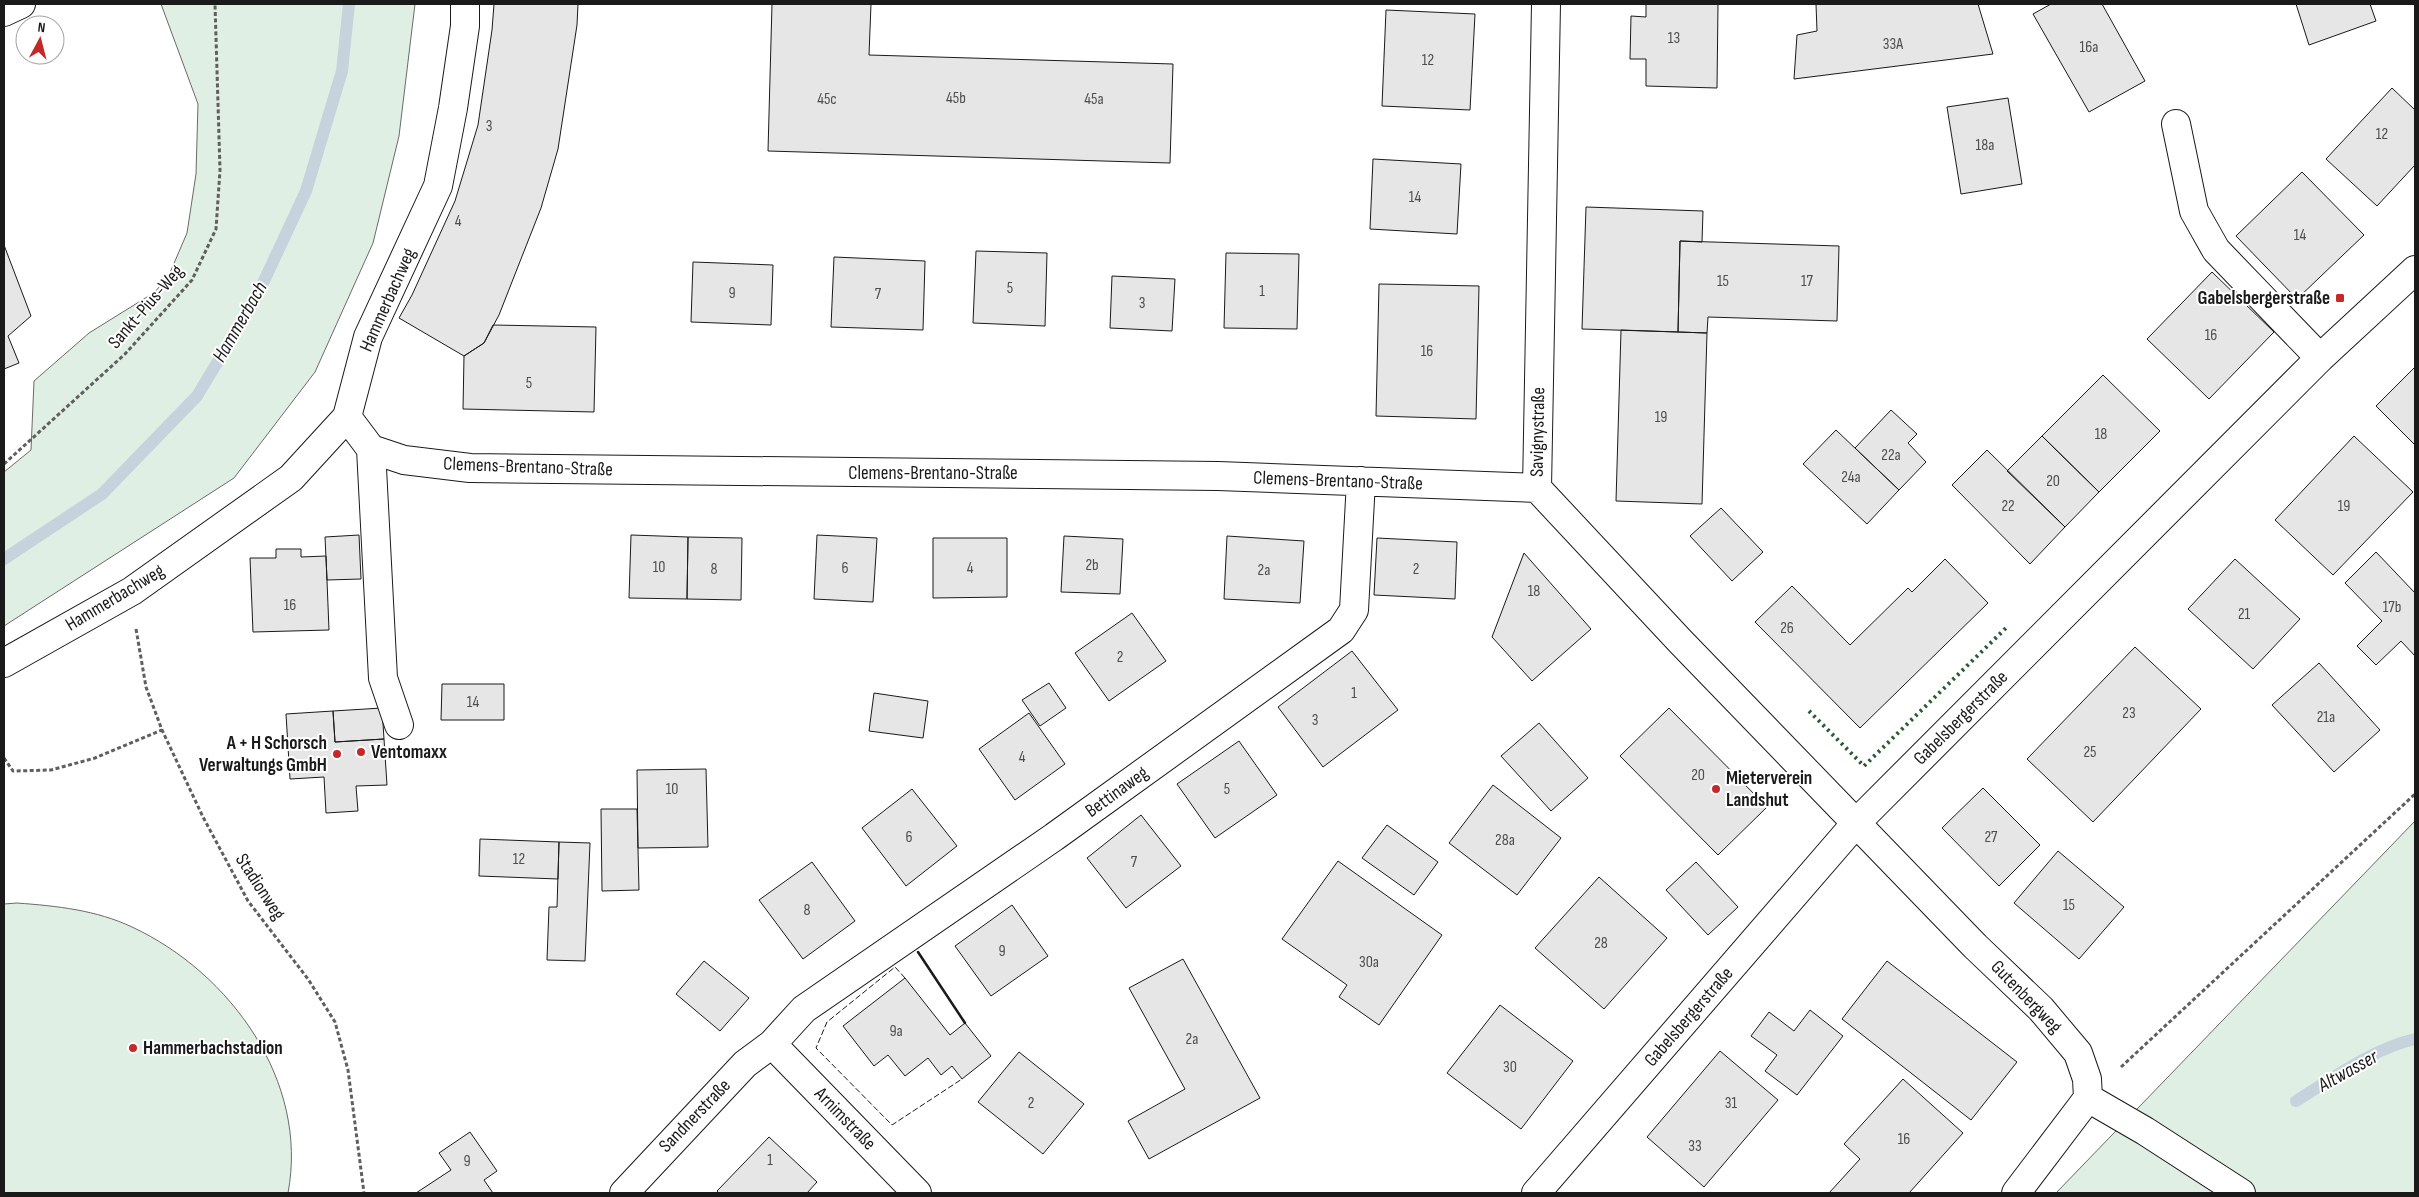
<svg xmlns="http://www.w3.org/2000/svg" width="2419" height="1197" viewBox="0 0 2419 1197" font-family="'Sofia Sans Condensed',sans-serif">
  <rect width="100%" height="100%" fill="#fff"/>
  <!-- green -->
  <path fill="#e0efe3" stroke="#6a6a6a" d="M161 4H415L399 136 373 243 315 372 234 478 4 626V472L31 450 34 381 89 333 155 292 169 275 187 233 196 174 198 104Z
    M2415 821V1193H2056Z
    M17 903C57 906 96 910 132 927 231 973 309 1082 288 1193H4V904Z"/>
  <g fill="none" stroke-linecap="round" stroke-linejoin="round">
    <!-- stream -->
    <path stroke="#c6d2dc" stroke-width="12" d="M4 559 102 494 197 396 256 298 306 191 342 71 349 4
      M2296 1101C2333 1078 2372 1049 2415 1039"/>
  </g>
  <!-- building -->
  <path fill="#e6e6e6" stroke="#1a1a1a" d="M494 4H578L577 25 558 149 541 208 499 315 484 343 464 356 399 318 412 295 455 201 478 125 492 30Z
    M772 4H871L869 55 1173 64 1170 163 768 151Z
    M1646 4H1718L1717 88 1646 86V59H1630L1631 16 1646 17Z
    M1816 4H1978L1993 54 1794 79 1797 35 1817 31Z
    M2051 4H2102L2145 81 2089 112 2033 14Z
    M2296 4H2370L2376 21 2309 45Z
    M1386 10 1475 14 1470 110 1382 106Z
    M2392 88 2415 110V165L2377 206 2326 159Z
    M2008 98 2022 184 1961 194 1947 107Z
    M1373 159 1461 164 1457 234 1370 229Z
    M2302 172 2364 235 2297 299 2236 236Z
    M1586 207 1703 211 1702 242 1680 241 1678 332 1582 329Z
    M1680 241 1839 246 1837 321 1708 317 1707 333 1678 332Z
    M4 245 31 316 8 336 19 363 4 369Z
    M976 251 1047 253 1045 326 973 323Z
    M1226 253 1299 254 1297 329 1224 328Z
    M834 257 925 261 923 330 831 327Z
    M693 262 773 265 771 325 691 322Z
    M2212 272 2274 332 2209 399 2147 339Z
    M1112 276 1175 279 1172 331 1110 328Z
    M1379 284 1479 286 1476 419 1376 416Z
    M493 325 596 327 594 412 463 409 464 356 484 343Z
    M1621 330 1707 333 1702 504 1616 501Z
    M2415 367V445L2376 406Z
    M2103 375 2160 431 2099 492 2042 436Z
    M1891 410 1917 434 1908 443 1926 462 1899 490 1855 448Z
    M1836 430 1899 490 1867 524 1803 464Z
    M2042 436 2099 492 2065 527 2007 471Z
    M2354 436 2413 492 2333 575 2275 520Z
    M1987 450 2065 527 2030 564 1952 485Z
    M1721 508 1763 552 1732 581 1690 536Z
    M359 535 361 579 327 580 325 537Z
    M631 535 688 537 687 599 629 598Z
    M817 535 877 538 873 602 814 599Z
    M1064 536 1123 539 1120 594 1061 592Z
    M1227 536 1304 541 1300 603 1224 599Z
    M688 537 742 538 741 600 687 599Z
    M933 538H1007V597L933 598Z
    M1377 538 1457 542 1455 599 1374 595Z
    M276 549H301V557L326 556 329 630 253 632 250 558H276Z
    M2376 552 2415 593V656L2401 641 2376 665 2357 646 2382 621 2345 583Z
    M1524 553 1591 629 1532 681 1492 637Z
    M1945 559 1988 603 1860 728 1755 622 1792 586 1850 645 1908 588 1912 592Z
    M2235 559 2300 619 2253 669 2188 609Z
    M1132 613 1166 661 1109 701 1075 653Z
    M2135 647 2201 709 2093 822 2027 759Z
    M1352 651 1398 710 1323 767 1278 707Z
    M2319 663 2380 730 2334 772 2272 705Z
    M1049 683 1066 708 1040 726 1022 700Z
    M442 684H504V720H441Z
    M874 693 928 701 923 738 869 731Z
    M382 708 384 739 335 742 333 711Z
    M1669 708 1767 807 1718 855 1620 756Z
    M333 711 335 742 384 739 387 785 356 786 358 811 326 813 324 777 290 779 286 714Z
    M1029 713 1065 764 1015 800 979 749Z
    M1539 723 1588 778 1551 811 1501 756Z
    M1239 741 1277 795 1215 838 1177 784Z
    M706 769 708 847 638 848 637 770Z
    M1493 785 1561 838 1517 895 1449 843Z
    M1983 788 2040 845 1999 886 1942 828Z
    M912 789 957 846 906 886 862 828Z
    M601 809H637L639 890 602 891Z
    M1141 815 1181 866 1126 908 1087 858Z
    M1387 825 1438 862 1414 895 1362 858Z
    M480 839 559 842 558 879 479 876Z
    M559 842 590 843 585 961 547 960 549 907H557Z
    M2058 851 2124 907 2079 959 2014 903Z
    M1338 861 1442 935 1379 1025 1339 997 1347 985 1282 939Z
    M812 862 855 921 803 959 759 900Z
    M1696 862 1738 907 1708 935 1666 890Z
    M1599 877 1667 938 1604 1009 1535 948Z
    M1012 905 1048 956 991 996 955 946Z
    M1183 959 1260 1098 1149 1159 1128 1121 1185 1089 1129 988Z
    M704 961 749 998 720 1031 676 994Z
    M1887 961 2017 1062 1971 1120 1842 1019Z
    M905 978 950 1035 965 1023 991 1056 962 1079 952 1066 941 1075 928 1058 905 1076 888 1055 874 1066 843 1026Z
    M1500 1005 1573 1061 1521 1129 1447 1073Z
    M1810 1010 1843 1036 1797 1095 1765 1071 1777 1055 1751 1036 1769 1012 1794 1031Z
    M1720 1051 1778 1100 1704 1187 1647 1137Z
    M1019 1052 1084 1104 1043 1154 978 1102Z
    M1903 1079 1963 1133 1909 1193H1829L1860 1159 1844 1144Z
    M470 1132 497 1171 484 1180 493 1193H416L451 1170 439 1153Z
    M769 1137 817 1182 807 1193H719L717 1191Z"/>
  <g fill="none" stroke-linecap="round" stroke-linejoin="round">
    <!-- minor casing -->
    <g stroke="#1a1a1a" stroke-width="30">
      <path id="minor" d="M1546 4 1537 488 1680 641 1975 946 2041 1009 2078 1053 2087 1079 2088 1098 2016 1193
        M4 12 21 4
        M2176 124 2194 211 2216 250 2320 358
        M347 417 371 449 404 460 470 468 1218 476 1537 488
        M371 449 383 678 399 725
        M4 663 132 591 291 478 347 417 368 337 438 186 453 108 465 26V4
        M772 1044 917 1193
        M2088 1098 2145 1131 2241 1193
        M624 1193 745 1064 772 1044 804 1009 1054 837 1341 630 1354 610 1361 481
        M1536 1193 1857 822 2320 358 2415 270"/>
    </g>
    <!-- path -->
    <path stroke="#5f5f5f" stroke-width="3" stroke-dasharray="4 2.5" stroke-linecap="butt" d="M4 464 125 354 192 280 216 229 220 170 215 4
      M136 629 146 687 162 730 203 817 248 901 308 979 335 1022 348 1070 364 1193
      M4 758 13 771 51 770 95 758 162 730
      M2121 1067 2415 794"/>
    <!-- minor -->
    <use href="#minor" stroke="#fff" stroke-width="28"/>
    <!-- hedge -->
    <path stroke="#2b5a34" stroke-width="4" stroke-dasharray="2.5 4" stroke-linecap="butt" d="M1809 711 1864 766 2007 627"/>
    <!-- fence -->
    <path stroke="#1a1a1a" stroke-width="1" stroke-dasharray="6 2.5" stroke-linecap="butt" d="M905 978 895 967 827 1022 816 1048 892 1125 962 1079"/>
    <!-- wall -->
    <path stroke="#1a1a1a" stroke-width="2.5" d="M918 952 965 1023"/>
  </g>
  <!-- markers -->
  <g fill="#c62828" stroke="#fff" stroke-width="2">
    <rect x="2335" y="293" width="10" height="10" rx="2.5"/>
    <circle cx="361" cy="752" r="5"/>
    <circle cx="337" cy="754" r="5"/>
    <circle cx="1716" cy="789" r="5"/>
    <circle cx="133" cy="1048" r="5"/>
  </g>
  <g text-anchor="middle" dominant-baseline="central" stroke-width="4" stroke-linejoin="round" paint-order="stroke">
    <!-- number labels -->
    <g font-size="16" fill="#4d4d4d">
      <text x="1674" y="38">13</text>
      <text x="1893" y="44">33A</text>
      <text x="2089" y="47">16a</text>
      <text x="1428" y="60">12</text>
      <text x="956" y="98">45b</text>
      <text x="827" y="99">45c</text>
      <text x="1094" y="99">45a</text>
      <text x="489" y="126">3</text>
      <text x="2382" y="134">12</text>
      <text x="1985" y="145">18a</text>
      <text x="1415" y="197">14</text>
      <text x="458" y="221">4</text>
      <text x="2300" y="235">14</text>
      <text x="1723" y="281">15</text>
      <text x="1807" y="281">17</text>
      <text x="1010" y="288">5</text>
      <text x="1262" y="291">1</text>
      <text x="732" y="293">9</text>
      <text x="878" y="294">7</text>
      <text x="1142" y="303">3</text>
      <text x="2211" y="335">16</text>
      <text x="1427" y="351">16</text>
      <text x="529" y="383">5</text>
      <text x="1661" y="417">19</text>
      <text x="2101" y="434">18</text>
      <text x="1891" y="455">22a</text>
      <text x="1851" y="477">24a</text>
      <text x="2053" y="481">20</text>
      <text x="2008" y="506">22</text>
      <text x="2344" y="506">19</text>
      <text x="1092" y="565">2b</text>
      <text x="659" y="567">10</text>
      <text x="845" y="568">6</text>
      <text x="970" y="568">4</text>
      <text x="714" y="569">8</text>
      <text x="1416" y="569">2</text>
      <text x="1264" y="570">2a</text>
      <text x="1534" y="591">18</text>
      <text x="290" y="605">16</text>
      <text x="2392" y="607">17b</text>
      <text x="2244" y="614">21</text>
      <text x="1787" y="628">26</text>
      <text x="1120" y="657">2</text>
      <text x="1354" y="693">1</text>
      <text x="473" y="702">14</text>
      <text x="2129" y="713">23</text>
      <text x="2326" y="717">21a</text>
      <text x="1315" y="720">3</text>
      <text x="2090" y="752">25</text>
      <text x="1022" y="757">4</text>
      <text x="1698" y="775">20</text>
      <text x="672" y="789">10</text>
      <text x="1227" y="789">5</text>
      <text x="909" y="837">6</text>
      <text x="1991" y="837">27</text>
      <text x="1505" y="840">28a</text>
      <text x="519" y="859">12</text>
      <text x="1134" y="862">7</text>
      <text x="2069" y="905">15</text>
      <text x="807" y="910">8</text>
      <text x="1601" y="943">28</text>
      <text x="1002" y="951">9</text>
      <text x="1369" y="962">30a</text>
      <text x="896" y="1031">9a</text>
      <text x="1192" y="1039">2a</text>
      <text x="1510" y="1067">30</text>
      <text x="1031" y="1103">2</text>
      <text x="1731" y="1103">31</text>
      <text x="1904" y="1139">16</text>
      <text x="1695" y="1146">33</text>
      <text x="770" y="1160">1</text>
      <text x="467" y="1161">9</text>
    </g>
    <!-- poi labels -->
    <g font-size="19" font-weight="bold" fill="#1a1a1a" stroke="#fff" text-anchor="start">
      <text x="2330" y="298" text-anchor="end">Gabelsbergerstraße</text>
      <text x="327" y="743" text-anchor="end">A + H Schorsch<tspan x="327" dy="22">Verwaltungs GmbH</tspan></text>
      <text x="371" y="752">Ventomaxx</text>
      <text x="1726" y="778">Mieterverein<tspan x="1726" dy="22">Landshut</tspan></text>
      <text x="143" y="1048">Hammerbachstadion</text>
    </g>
    <!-- street labels -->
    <g font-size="19" fill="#1a1a1a" stroke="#fff">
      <text transform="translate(388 300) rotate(-66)">Hammerbachweg</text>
      <text transform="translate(146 307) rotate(-49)">Sankt-Pius-Weg</text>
      <text transform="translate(1538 432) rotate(-89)">Savignystraße</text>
      <text transform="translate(528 467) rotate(2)">Clemens-Brentano-Straße</text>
      <text x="933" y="473">Clemens-Brentano-Straße</text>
      <text transform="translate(1338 481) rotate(2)">Clemens-Brentano-Straße</text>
      <text transform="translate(115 598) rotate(-31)">Hammerbachweg</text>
      <text transform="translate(1961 718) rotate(-45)">Gabelsbergerstraße</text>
      <text transform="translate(1117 792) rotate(-36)">Bettinaweg</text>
      <text transform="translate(260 887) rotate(57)">Stadionweg</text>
      <text transform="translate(2026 997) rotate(46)">Gutenbergweg</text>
      <text transform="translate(1689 1017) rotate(-49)">Gabelsbergerstraße</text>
      <text transform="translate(695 1116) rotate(-46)">Sandnerstraße</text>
      <text transform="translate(845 1119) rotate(46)">Arnimstraße</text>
    </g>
    <!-- water labels -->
    <g font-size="20" font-style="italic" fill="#1a1a1a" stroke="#fff">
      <text transform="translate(240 322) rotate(-60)">Hammerbach</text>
      <text transform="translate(2348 1071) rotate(-29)">Altwasser</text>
    </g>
  </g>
  <!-- border -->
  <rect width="2419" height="1197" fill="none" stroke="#1a1a1a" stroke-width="10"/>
  <!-- north arrow -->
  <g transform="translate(40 40) rotate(7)"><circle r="24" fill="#ffffff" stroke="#a3a3a3"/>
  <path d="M0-4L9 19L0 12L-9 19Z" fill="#c62828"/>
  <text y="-8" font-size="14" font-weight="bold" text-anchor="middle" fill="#1a1a1a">N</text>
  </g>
</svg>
